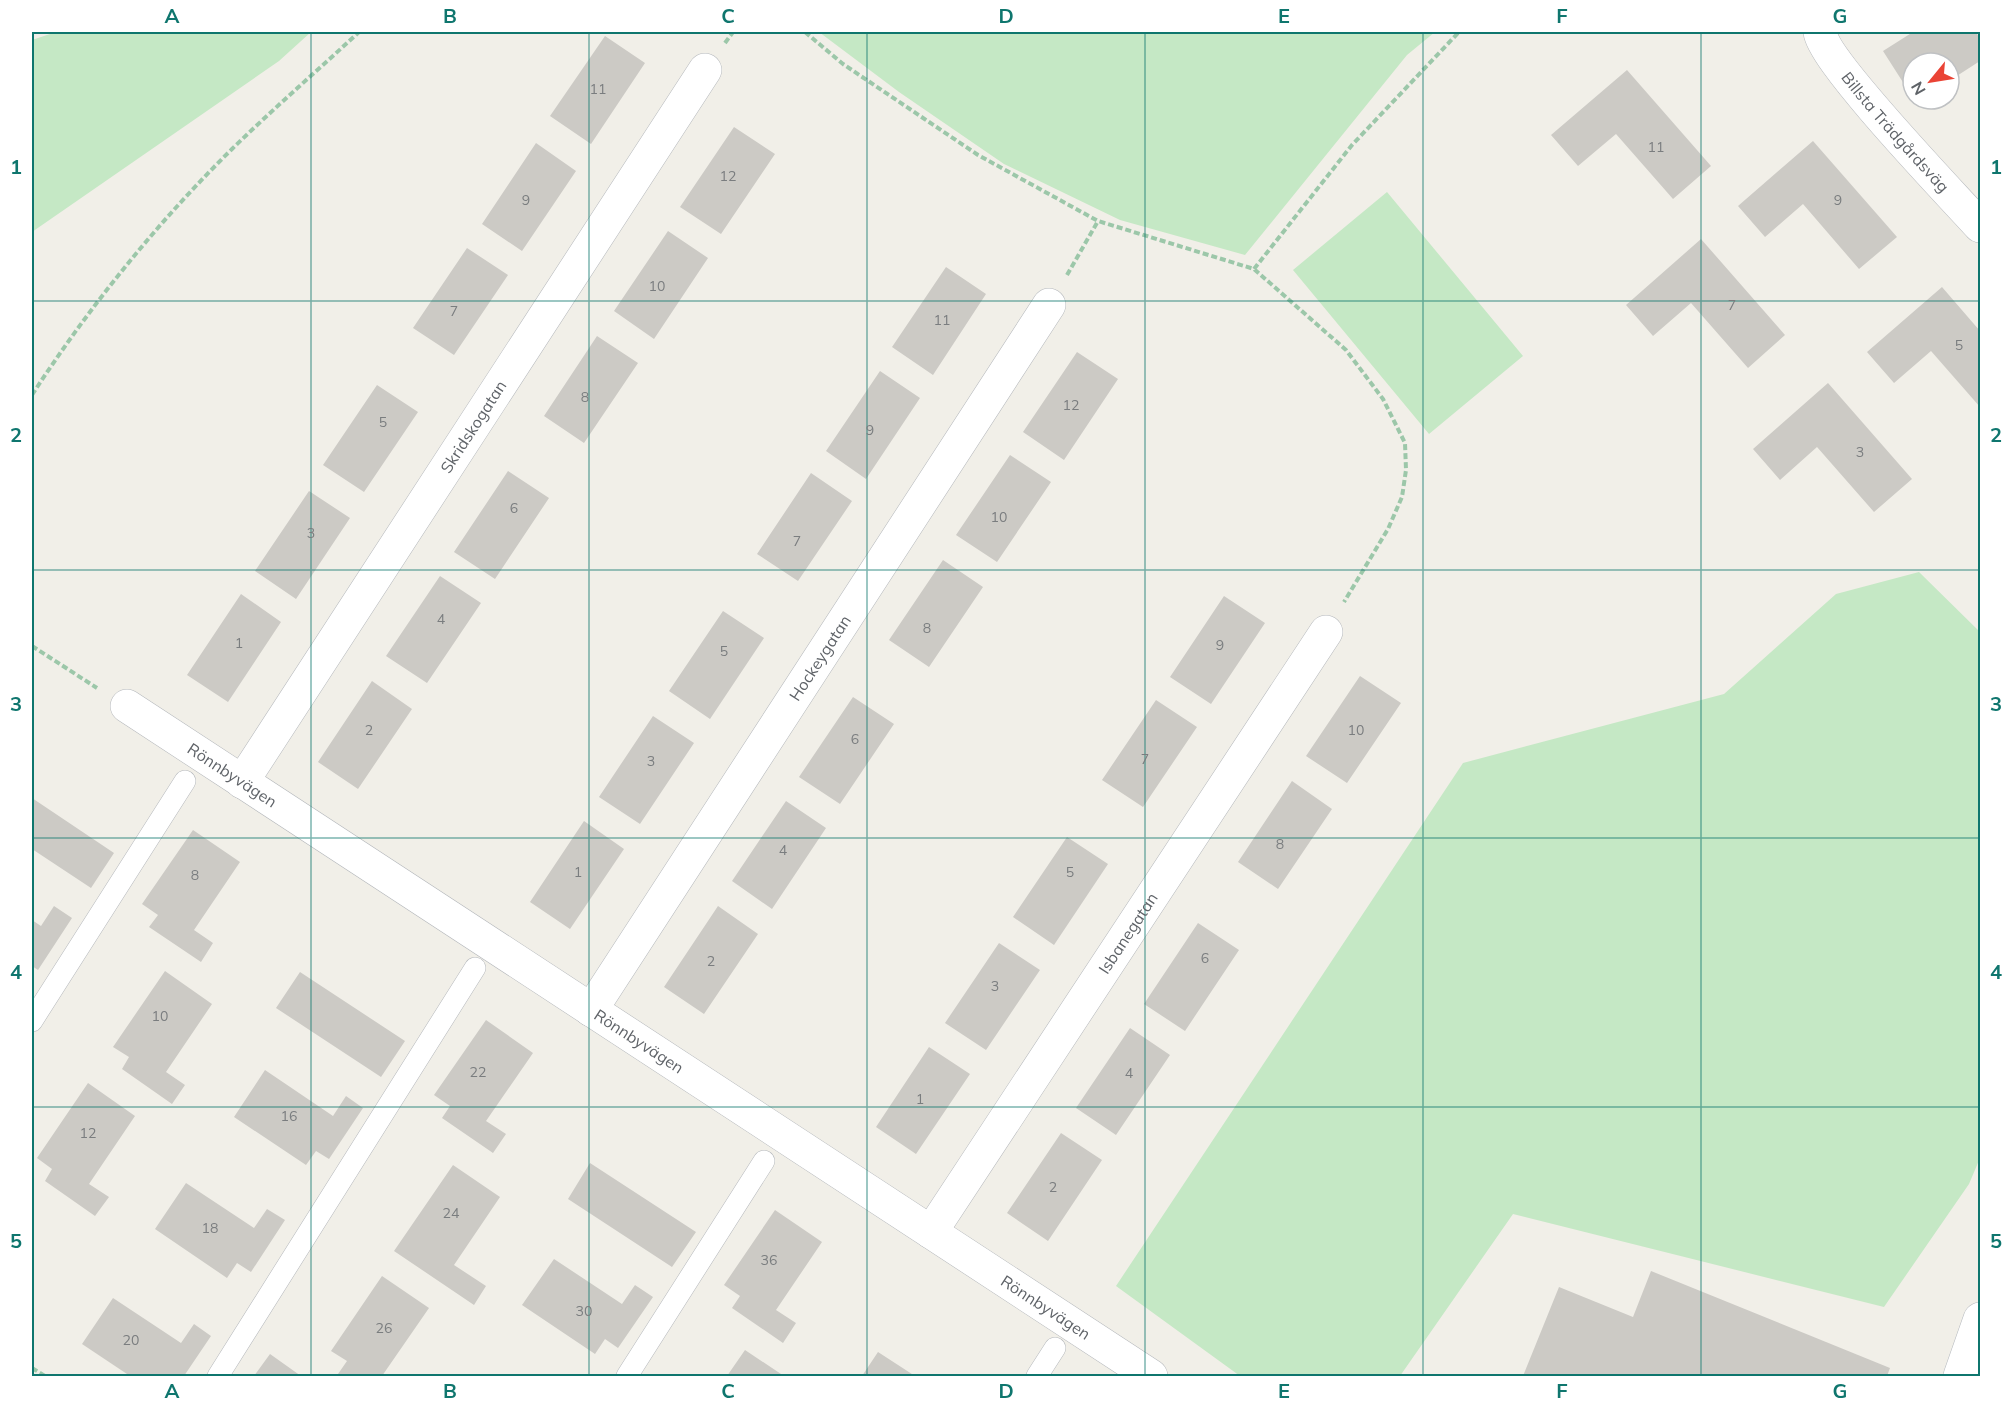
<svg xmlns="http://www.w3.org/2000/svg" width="2012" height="1408" viewBox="0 0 2012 1408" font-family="Mulish,sans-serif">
  <rect width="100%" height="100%" fill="#f1efe8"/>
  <!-- green -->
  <path fill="#c5e8c5" d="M56 32H311L279 61 32 232V40Z
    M819 32H1435L1407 55 1245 255 1120 220 1004 164 899 92Z
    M1387 192 1523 356 1429 434 1293 270Z
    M1919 572 1980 632V1158L1969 1184 1884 1307 1513 1214 1400 1376H1240L1116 1286 1463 763 1724 694 1836 594Z"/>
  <!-- building -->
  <path fill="#cccac5" d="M1913 32H1976L1980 39V61L1949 81V63H1913V98L1883 51Z
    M605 36 645 63 591 144 550 116Z
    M1627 70 1711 166 1673 199 1616 134 1578 166 1551 135Z
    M734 127 775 154 721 234 680 207Z
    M1813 141 1897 237 1859 269 1803 204 1765 237 1738 206Z
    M536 143 576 171 522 251 482 224Z
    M668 231 708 258 654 339 614 311Z
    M1701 239 1785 335 1748 368 1691 303 1653 336 1626 305Z
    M467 248 508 275 454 355 413 328Z
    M946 267 986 294 933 375 892 347Z
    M1942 287 1980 331V407L1931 351 1894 383 1867 352Z
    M597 336 638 363 584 443 544 416Z
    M1077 352 1118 379 1064 460 1023 432Z
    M880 371 920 398 866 479 826 451Z
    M1828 383 1912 479 1874 512 1817 447 1780 480 1753 449Z
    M377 385 418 412 364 492 323 465Z
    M1010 455 1051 482 997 562 956 535Z
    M508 471 549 498 495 579 454 552Z
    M811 473 852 501 798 581 757 554Z
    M309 491 350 518 296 599 255 571Z
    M943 560 983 587 929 667 889 640Z
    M440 576 481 603 427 683 386 656Z
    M241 594 281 622 228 702 187 675Z
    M1224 596 1265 623 1211 704 1170 677Z
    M723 611 764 638 710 719 669 691Z
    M1360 676 1401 703 1347 783 1306 756Z
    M372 681 412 709 358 789 318 762Z
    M853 697 894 724 840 804 799 777Z
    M1156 700 1197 727 1143 807 1102 780Z
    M653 716 694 743 640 824 599 797Z
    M1292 781 1332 809 1278 889 1238 862Z
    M32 798 114 853 91 888 32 849Z
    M786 801 826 828 772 909 732 881Z
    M584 821 624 849 570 929 530 902Z
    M193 830 240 862 194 930 213 943 201 962 149 927 158 915 142 904Z
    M1067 837 1108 864 1054 945 1013 917Z
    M54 906 72 918 38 970 32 966V920L41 926Z
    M718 906 758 934 704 1014 664 987Z
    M1198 923 1239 950 1185 1031 1144 1004Z
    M999 943 1040 970 986 1050 945 1023Z
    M165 971 212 1004 166 1072 185 1085 172 1104 122 1069 129 1057 113 1047Z
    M300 972 405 1041 381 1077 276 1008Z
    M486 1020 533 1053 486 1121 506 1134 493 1153 442 1118 450 1106 434 1095Z
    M1130 1028 1170 1055 1116 1135 1076 1108Z
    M929 1047 970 1074 916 1154 876 1127Z
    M265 1070 333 1116 346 1096 363 1108 329 1159 316 1151 306 1165 234 1117Z
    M88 1083 135 1116 89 1184 109 1197 95 1216 45 1181 52 1169 37 1158Z
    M1061 1133 1102 1160 1048 1241 1007 1213Z
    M590 1163 696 1232 672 1267 568 1199Z
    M453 1165 500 1197 454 1265 486 1286 474 1305 394 1251Z
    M186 1183 254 1228 267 1209 285 1220 251 1272 237 1263 227 1278 155 1229Z
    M775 1210 822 1242 776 1310 796 1323 783 1343 732 1308 740 1296 724 1285Z
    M554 1259 622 1304 635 1285 653 1297 618 1348 605 1339 595 1354 522 1305Z
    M1651 1271 1890 1368 1887 1376H1523L1559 1287 1633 1317Z
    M382 1276 429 1308 382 1376H343L338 1374 347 1361 331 1351Z
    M113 1298 181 1343 194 1324 211 1336 184 1376H130L82 1344Z
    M745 1350 784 1376H727Z
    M878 1352 915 1376H862Z
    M270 1354 301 1376H254Z"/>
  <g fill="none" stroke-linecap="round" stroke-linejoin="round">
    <!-- service casing -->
    <g stroke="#b5b8bc" stroke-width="22">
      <path id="service" d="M32 1021 185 781
        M218 1376 475 968
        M627 1376 764 1161
        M1037 1376 1055 1348"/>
    </g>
    <!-- minor casing -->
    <g stroke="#b5b8bc" stroke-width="34">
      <g id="minor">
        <path id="s1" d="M1820 32C1824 62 1952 195 1980 226"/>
        <path id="s2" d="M127 706 1151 1376"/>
        <path id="s3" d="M242 782 705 70"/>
        <path id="s4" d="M591 1010 1049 305"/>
        <path id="s5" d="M931 1232 1326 632"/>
      </g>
    </g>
    <!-- secondary casing -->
    <g stroke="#b6babf" stroke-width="34">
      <path id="secondary" d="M1960 1376 1980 1319"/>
    </g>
    <!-- path -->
    <path stroke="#9cc7a9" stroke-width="4" stroke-dasharray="6 3" stroke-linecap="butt" d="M805 32 843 64 978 155 1098 221 1254 269 1346 350 1383 399 1405 443 1406 470 1402 497 1388 529 1344 602
      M725 43 733 32
      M1254 269 1352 145 1459 32
      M1067 275 1098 221
      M32 395C89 307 157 223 232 149 273 109 317 71 359 32
      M32 646 97 688
      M32 1368 45 1376"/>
    <!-- service -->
    <use href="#service" stroke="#fff" stroke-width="21"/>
    <!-- minor -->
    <use href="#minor" stroke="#fff" stroke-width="33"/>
    <!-- secondary -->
    <use href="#secondary" stroke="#fff" stroke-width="33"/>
  </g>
  <!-- grid -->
  <path fill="none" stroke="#0f766e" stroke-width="1.5" stroke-opacity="0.55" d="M311 32V1376M589 32V1376M867 32V1376M1145 32V1376M1423 32V1376M1701 32V1376M32 301H1980M32 570H1980M32 838H1980M32 1107H1980"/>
  <g text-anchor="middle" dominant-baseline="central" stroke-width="5" stroke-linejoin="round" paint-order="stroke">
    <!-- number labels -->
    <g font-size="14" fill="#7a7d7f">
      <text x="598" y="89">11</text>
      <text x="1656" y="147">11</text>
      <text x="728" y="176">12</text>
      <text x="526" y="200">9</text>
      <text x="1838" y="200">9</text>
      <text x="657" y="286">10</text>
      <text x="1732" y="305">7</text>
      <text x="454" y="311">7</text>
      <text x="942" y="320">11</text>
      <text x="1959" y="345">5</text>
      <text x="585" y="397">8</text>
      <text x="1071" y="405">12</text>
      <text x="383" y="422">5</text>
      <text x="870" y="430">9</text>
      <text x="1860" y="452">3</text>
      <text x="514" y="508">6</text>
      <text x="999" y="517">10</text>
      <text x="311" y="533">3</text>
      <text x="797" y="541">7</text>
      <text x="441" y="619">4</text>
      <text x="927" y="628">8</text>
      <text x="239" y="643">1</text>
      <text x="1220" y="645">9</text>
      <text x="724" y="651">5</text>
      <text x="369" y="730">2</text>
      <text x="1356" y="730">10</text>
      <text x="855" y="739">6</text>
      <text x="1145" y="759">7</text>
      <text x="651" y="761">3</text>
      <text x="1280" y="844">8</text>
      <text x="783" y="850">4</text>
      <text x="578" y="872">1</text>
      <text x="1070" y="872">5</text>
      <text x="195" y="875">8</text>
      <text x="1205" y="958">6</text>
      <text x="711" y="961">2</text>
      <text x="995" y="986">3</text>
      <text x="160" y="1016">10</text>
      <text x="478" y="1072">22</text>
      <text x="1129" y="1073">4</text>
      <text x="920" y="1099">1</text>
      <text x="289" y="1116">16</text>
      <text x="88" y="1133">12</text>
      <text x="1053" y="1187">2</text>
      <text x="451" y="1213">24</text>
      <text x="210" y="1228">18</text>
      <text x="769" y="1260">36</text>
      <text x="584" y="1311">30</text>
      <text x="384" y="1328">26</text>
      <text x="131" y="1340">20</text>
    </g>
    <!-- street labels -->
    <g font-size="16" fill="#5f6368" stroke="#fff">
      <text stroke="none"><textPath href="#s1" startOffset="126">Billsta Trädgårdsväg</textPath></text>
      <text stroke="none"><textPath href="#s3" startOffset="424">Skridskogatan</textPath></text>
      <text stroke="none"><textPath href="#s4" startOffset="420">Hockeygatan</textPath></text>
      <text stroke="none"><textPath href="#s2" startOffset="126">Rönnbyvägen</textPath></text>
      <text stroke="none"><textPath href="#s5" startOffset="358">Isbanegatan</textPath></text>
      <text stroke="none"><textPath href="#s2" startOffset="612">Rönnbyvägen</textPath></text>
      <text stroke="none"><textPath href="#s2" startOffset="1098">Rönnbyvägen</textPath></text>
    </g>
  </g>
  <!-- border -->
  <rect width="2012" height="1408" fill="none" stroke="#ffffff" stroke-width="66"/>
  <!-- north arrow -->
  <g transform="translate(1931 81) rotate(240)"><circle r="28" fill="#ffffff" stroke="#bfc1c3" stroke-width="1.5"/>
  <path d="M0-4.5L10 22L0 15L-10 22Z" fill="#ea4335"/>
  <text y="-9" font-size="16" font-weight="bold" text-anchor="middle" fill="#5f6368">N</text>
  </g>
  <rect x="33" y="33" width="1946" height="1342" fill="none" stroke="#0f766e" stroke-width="2"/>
  <g font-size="20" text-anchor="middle" font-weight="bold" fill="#0f766e">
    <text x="172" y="23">A</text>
    <text x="450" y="23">B</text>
    <text x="728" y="23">C</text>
    <text x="1006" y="23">D</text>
    <text x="1284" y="23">E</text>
    <text x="1562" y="23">F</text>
    <text x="1840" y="23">G</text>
    <text x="16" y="174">1</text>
    <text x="1996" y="174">1</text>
    <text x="16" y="442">2</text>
    <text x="1996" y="442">2</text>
    <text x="16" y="711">3</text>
    <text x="1996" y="711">3</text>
    <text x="16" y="979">4</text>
    <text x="1996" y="979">4</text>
    <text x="16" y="1248">5</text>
    <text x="1996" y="1248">5</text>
    <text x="172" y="1398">A</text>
    <text x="450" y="1398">B</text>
    <text x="728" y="1398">C</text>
    <text x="1006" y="1398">D</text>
    <text x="1284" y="1398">E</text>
    <text x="1562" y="1398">F</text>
    <text x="1840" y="1398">G</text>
  </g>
</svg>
